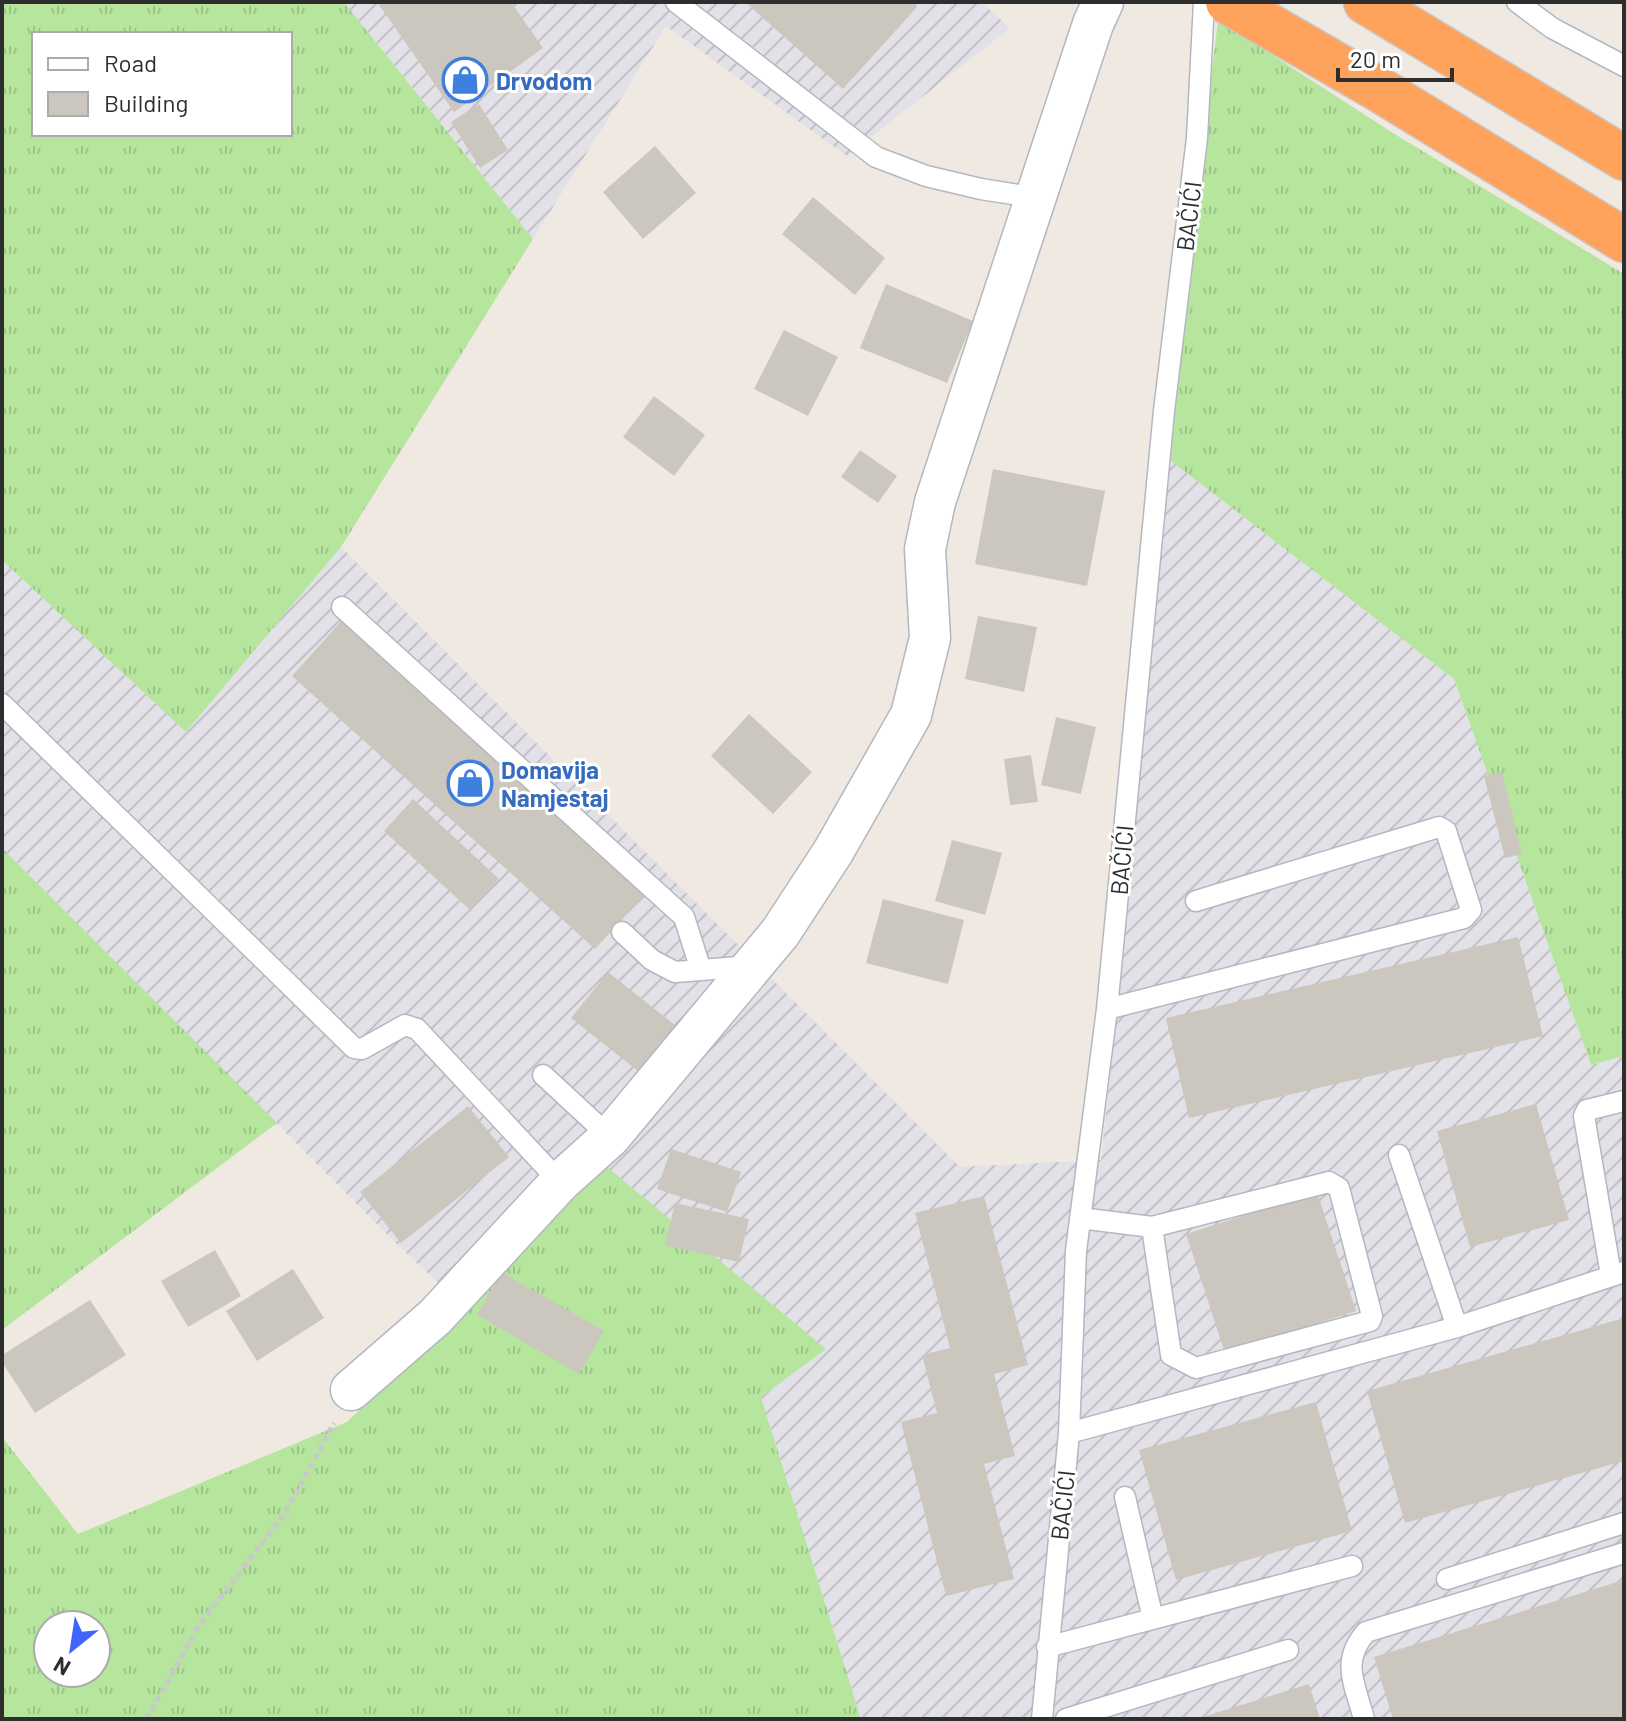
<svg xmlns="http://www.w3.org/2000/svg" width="1626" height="1721" viewBox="0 0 1626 1721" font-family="Barlow,sans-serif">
  <defs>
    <pattern id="industrial-furrows" width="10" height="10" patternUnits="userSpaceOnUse" patternTransform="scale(2)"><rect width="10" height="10" fill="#e3e1e8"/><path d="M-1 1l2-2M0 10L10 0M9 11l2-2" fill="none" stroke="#c3c1c7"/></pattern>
    <pattern id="grass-tufts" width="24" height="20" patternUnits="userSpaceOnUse" patternTransform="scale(2)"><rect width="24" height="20" fill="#b6e59e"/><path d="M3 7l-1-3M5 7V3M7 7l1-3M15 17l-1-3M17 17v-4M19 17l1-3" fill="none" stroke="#9dc588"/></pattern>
  </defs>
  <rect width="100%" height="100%" fill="#efe9e1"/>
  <!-- industrial -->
  <path fill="url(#industrial-furrows)" d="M344 2H981L1010 28 847 156 666 26 533 239Z
    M1166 457 1454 679 1591 1065 1624 1056V1719H861L761 1397 825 1349 464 1307 401 1248 2 848V560L186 731 341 547 960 1167 1101 1160 1131 878Z"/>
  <!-- grass -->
  <path fill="url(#grass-tufts)" fill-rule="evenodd" d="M2 2H344L533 239 341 547 186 732 2 560ZM34 34H290V134H34Z
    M1218 20 1393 133 1624 274V1056L1591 1065 1454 679 1166 457Z
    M2 848 277 1123 2 1330Z
    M595 1157 826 1349 761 1397 861 1719H2V1437L78 1534 347 1422 464 1307ZM48 1625H96V1673H48Z"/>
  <!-- building -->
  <path fill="#cbc7bf" d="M377 2H511L543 48 454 112Z
    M745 2H912L917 7 843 89Z
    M479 104 508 150 480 168 451 122Z
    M655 146 696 193 643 239 603 192Z
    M813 197 885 258 855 295 782 234Z
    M886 284 973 321 947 383 860 348Z
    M784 330 838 357 808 416 754 389Z
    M654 396 705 435 674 476 623 437Z
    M860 450 897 476 878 503 841 477Z
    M993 469 1105 491 1087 586 975 564Z
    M978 616 1037 627 1024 692 965 679Z
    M345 617 649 890 595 949 292 676Z
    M749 714 812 772 773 814 711 756Z
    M1056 717 1096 727 1081 794 1041 785Z
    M1031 755 1038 802 1010 805 1004 759Z
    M1502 772 1522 854 1505 858 1484 776Z
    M413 799 499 879 470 910 384 831Z
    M952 840 1002 853 985 915 935 901Z
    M883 899 964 920 948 984 866 963Z
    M1518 937 1543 1036 1189 1118 1166 1018Z
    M608 972 680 1029 643 1075 571 1018Z
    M1536 1104 1569 1220 1470 1247 1437 1131Z
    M468 1106 509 1157 401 1243 360 1192Z
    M671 1149 741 1172 727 1212 657 1189Z
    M1317 1192 1356 1311 1225 1353 1186 1234Z
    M984 1196 1028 1365 994 1374 1015 1456 984 1464 1014 1579 946 1596 901 1422 937 1413 922 1355 950 1348 915 1213Z
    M675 1203 749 1219 739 1262 665 1245Z
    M215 1250 241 1296 188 1327 161 1281Z
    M293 1269 324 1318 257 1361 226 1311Z
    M501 1272 604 1331 579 1374 477 1315Z
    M90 1300 126 1355 35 1413 2 1362V1355Z
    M1624 1318V1461L1405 1523 1367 1391Z
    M1316 1402 1352 1531 1176 1580 1139 1450Z
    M1624 1580V1719H1393L1374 1657Z
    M1309 1684 1320 1719H1199V1718Z"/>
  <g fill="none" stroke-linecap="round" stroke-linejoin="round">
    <!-- lane casing -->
    <g stroke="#b4b7c1" stroke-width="23">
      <path id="lane" d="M676 2 876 157 926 176 981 189 1038 198
        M1517 2 1552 28 1624 66
        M342 607 684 917 701 970 751 966
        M2 704 354 1048 362 1049 405 1025 417 1029 560 1182
        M622 932 652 960 675 972 701 970
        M1107 1009 1464 918 1471 910 1446 831 1439 827 1196 901
        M543 1075 610 1137
        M1399 1155 1457 1327
        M1080 1218 1152 1227 1329 1182 1339 1188 1372 1316 1370 1321 1196 1368 1171 1355 1152 1227
        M1611 1275 1584 1116 1587 1110 1624 1101
        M1069 1433 1457 1327 1624 1272
        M1125 1497 1153 1619
        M1447 1579 1624 1523
        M1047 1647 1352 1566
        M1042 1719 1069 1433 1076 1251 1107 1009 1164 411 1197 138 1204 2
        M1066 1719 1288 1650
        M1364 1719C1355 1684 1340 1662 1366 1632L1624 1553"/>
    </g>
    <!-- street casing -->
    <g stroke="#b4b7c1" stroke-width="43">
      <path id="street" d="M351 1390 435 1317 560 1182 610 1137 780 933 833 852 911 715 930 638 925 549 935 502 1093 24 1103 2"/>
    </g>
    <!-- highway casing -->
    <g stroke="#c9c9c9" stroke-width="47">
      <path id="highway" d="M1228 2 1380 90 1624 240
        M1366 2 1624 158"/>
    </g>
    <!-- path -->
    <path stroke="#c9c9c9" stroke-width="5" stroke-dasharray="6 4" stroke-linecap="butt" d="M147 1719 198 1627 285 1513 334 1423"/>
    <!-- lane -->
    <use href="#lane" stroke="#fff" stroke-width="20"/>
    <!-- street -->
    <use href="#street" stroke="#fff" stroke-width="40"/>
    <!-- highway -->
    <use href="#highway" stroke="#ffa35c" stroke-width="44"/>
  </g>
  <!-- icons -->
  <defs>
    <g id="shop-ring" transform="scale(2.3)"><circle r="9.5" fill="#fff" stroke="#3f7fe0" stroke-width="1.5"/><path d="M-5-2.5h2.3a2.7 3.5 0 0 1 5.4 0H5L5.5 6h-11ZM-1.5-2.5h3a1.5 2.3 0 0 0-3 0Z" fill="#3f7fe0"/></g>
  </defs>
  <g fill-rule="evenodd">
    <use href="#shop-ring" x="465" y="80"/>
    <use href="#shop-ring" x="470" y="783"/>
  </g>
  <g text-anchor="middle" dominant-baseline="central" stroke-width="6" stroke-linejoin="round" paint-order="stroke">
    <!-- shop labels -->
    <g font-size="24" font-weight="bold" fill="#366cbe" stroke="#fff" text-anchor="start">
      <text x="496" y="80">Drvodom</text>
      <text x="501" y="769">Domavija<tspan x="501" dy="28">Namjestaj</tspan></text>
    </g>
    <!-- street labels -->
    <g font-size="24" fill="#2e2e2e" stroke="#fff">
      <text transform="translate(1188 216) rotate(-83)">BAČIĆI</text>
      <text transform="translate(1121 860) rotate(-85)">BAČIĆI</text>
      <text transform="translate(1062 1505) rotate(-84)">BAČIĆI</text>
    </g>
  </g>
  <!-- border -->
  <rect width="1626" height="1721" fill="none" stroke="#2e2e2e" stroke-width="8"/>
  <!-- legend -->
  <rect x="32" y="32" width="260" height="104" fill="#ffffff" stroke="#ababab" stroke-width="2"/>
  <rect x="48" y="58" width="40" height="12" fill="#ffffff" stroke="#ababab" stroke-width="2"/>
  <text x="104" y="72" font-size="24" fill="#2e2e2e">Road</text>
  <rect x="48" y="92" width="40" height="24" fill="#cbc7bf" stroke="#ababab" stroke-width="2"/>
  <text x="104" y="112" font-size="24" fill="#2e2e2e">Building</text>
  <!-- north arrow -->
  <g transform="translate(72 1649) rotate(210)"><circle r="38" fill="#ffffff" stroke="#ababab" stroke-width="2"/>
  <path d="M0-6L14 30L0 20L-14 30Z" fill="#4264fb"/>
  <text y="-12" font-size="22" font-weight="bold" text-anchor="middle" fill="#2e2e2e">N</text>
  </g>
  <!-- scale -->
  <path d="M1338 68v12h114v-12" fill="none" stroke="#2e2e2e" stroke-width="4"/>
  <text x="1350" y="68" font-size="24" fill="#2e2e2e" stroke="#ffffff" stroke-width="6" paint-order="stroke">20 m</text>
</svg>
